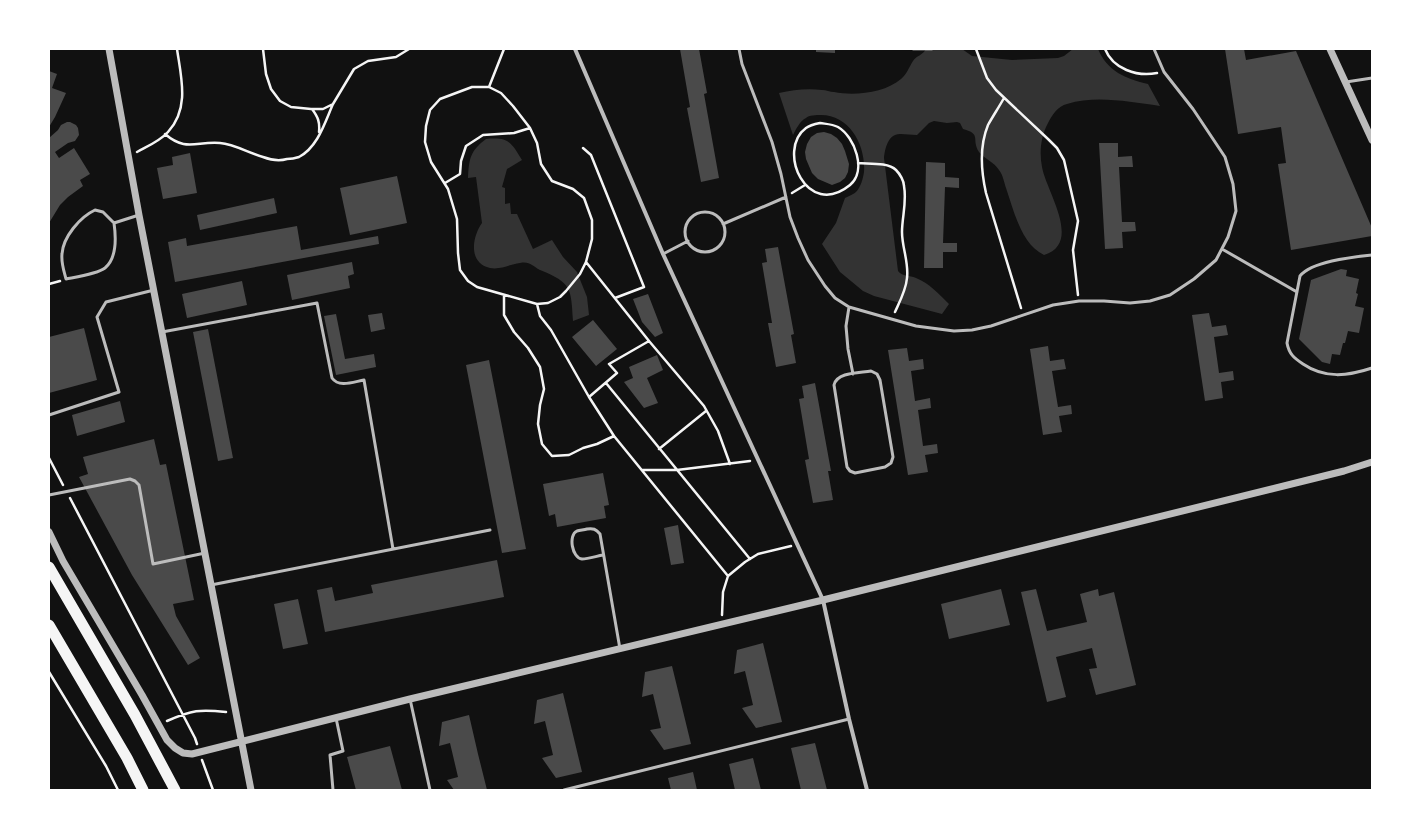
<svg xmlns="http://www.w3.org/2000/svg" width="1421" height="839" viewBox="0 0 1421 839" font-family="'IBM Plex Serif',serif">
  <rect width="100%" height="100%" fill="#111"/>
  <!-- water -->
  <path fill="#333" d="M926 49H962L972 56 1012 60 1058 58 1064 56 1073 49H1098C1107 71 1126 79 1148 84L1160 106C1129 102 1097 95 1067 104 1058 106 1052 115 1048 123 1041 136 1039 152 1042 167 1046 191 1083 243 1044 255 1021 244 1014 211 1006 188 1004 182 1003 175 999 170 994 162 985 159 979 152 971 139 982 134 963 129L960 123 957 122 947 123 934 121 929 123 917 135C911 135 906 134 901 134 888 133 885 149 884 158L898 271C903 277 909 275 916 278 929 283 939 294 949 304L942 314 874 296 863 291 840 272 822 244 836 223 845 198C849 196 854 194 856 192 861 187 863 178 864 172 866 146 850 115 821 115 816 115 809 115 806 118 800 121 796 129 793 135L779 93C793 90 807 88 822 90 826 90 830 92 834 92 854 96 885 93 901 79 907 74 909 67 913 61 916 56 923 55 926 49Z
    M486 139C509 137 511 142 522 160L507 169 502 187 505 188V204L510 203 511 214H517L533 249 552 240 563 257 577 272 587 297 589 315 573 321C571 288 572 283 540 270 532 266 530 261 520 263 510 264 501 270 490 268 468 263 472 237 482 223L476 177 468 178C469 159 470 151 486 139Z"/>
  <!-- building -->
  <path fill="#4a4a4a" d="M680 49H699L707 93 704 94 719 178 701 182 687 108 690 107Z
    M816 49H835V53L816 52Z
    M1225 49H1244L1246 60 1296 51 1372 228V236L1291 250 1278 164 1286 163 1281 127 1238 134Z
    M49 71 57 74 52 88 66 93 55 117 49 127Z
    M67 122H70L76 125 78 128 79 135 75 141 68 143 55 152 59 158 74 148 90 174 80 180 83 186 68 197 60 205 49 223V138L58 130 61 125Z
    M824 132 831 134 837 138 842 144 845 151 849 164 848 172 845 178 840 182 832 185 818 179 812 173 806 159 805 152 807 144 811 137 817 133Z
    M1099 143H1118V157L1132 156 1133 167H1119L1122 222H1135L1136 231 1122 232 1123 248 1105 249Z
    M190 153 197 193 163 199 157 168 173 165 172 157Z
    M926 162 945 163V177L959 178V188L945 187 943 243H957V252H943V268H924Z
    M397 176 407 223 350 235 340 188Z
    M274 198 277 213 200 230 197 215Z
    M297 226 301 250 378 236 379 244 175 282 168 242 186 238 187 246Z
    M778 247 794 334 791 335 796 363 776 367 768 323H772L762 263 767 262 765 249Z
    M352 262 354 274 348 276 350 288 292 300 287 275Z
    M1341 269 1347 270 1346 276 1359 279 1356 293 1358 294 1355 306 1364 308 1359 333 1348 331 1345 343H1343L1340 355 1332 354 1330 364 1322 362 1299 339 1311 280Z
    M242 281 247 305 187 318 182 294Z
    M648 294 663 333 655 337 642 322 633 299Z
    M382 313 385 329 371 332 368 315Z
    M1209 313 1212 327 1226 325 1228 335 1214 337 1219 373 1233 371 1234 380 1221 382 1223 398 1205 401 1192 315Z
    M336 314 345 359 374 354 376 367 336 375 324 316Z
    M593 320 617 349 596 366 572 337Z
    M84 328 97 380 49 393V337Z
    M208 329 233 458 218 461 193 332Z
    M1048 346 1050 361 1064 359 1066 369 1052 371 1058 407 1071 405 1072 414 1059 416 1062 432 1043 435 1030 349Z
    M907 348 909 361 923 359 924 369 911 371 915 401 930 398 931 408 918 410 923 446 937 444 938 453 925 455 928 472 908 475 888 350Z
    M657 355 663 370 647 378 658 403 644 408 624 382 633 378 629 367Z
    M489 360 526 549 502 553 466 365Z
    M815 383 831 471H828L833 500 813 503 805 460 809 459 799 399 804 398 802 386Z
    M120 401 125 422 77 436 72 415Z
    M154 439 160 465 166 464 194 600 173 604 176 616 200 658 188 665 132 575 79 477 88 474 83 457Z
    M603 473 609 505 604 506 606 518 557 527 555 514 549 516 543 484Z
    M678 525 684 563 671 565 664 528Z
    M497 560 504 597 325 632 317 590 332 587 335 601 373 593 371 585Z
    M1001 589 1010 625 949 639 941 604Z
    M1036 589 1047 631 1087 622 1080 594 1098 589 1099 596 1114 592 1136 685 1096 695 1089 669 1097 668 1092 648 1056 657 1066 697 1047 702 1021 592Z
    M298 599 308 644 283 649 274 604Z
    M763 643 782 722 756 728 742 708 753 705 745 671 734 674 737 650Z
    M672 666 691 744 664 750 650 730 661 728 653 694 642 697 645 672Z
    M563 693 582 772 556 778 542 758 553 755 545 721 534 724 537 700Z
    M469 715 478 754 487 790H454L447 780 458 777 450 743 439 746 442 722Z
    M815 743 827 790H801L791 748Z
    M390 746 402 790H356L347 757Z
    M753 758 761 790H735L729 764Z
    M693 772 697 790H671L668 778Z"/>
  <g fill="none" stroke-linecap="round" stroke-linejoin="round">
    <!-- path -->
    <path stroke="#f5f5f5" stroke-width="2.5" d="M263 49 266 74 271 89 280 101 291 107 311 109H323L333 104 354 69 368 61 396 57 409 49
      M913 49H932
      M976 49 987 78 996 90 1048 139 1057 148 1064 160 1078 221 1073 250 1078 295
      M1105 49C1113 69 1137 77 1157 73
      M472 87H489L501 93 513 106 530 128 537 143 541 164 552 181 573 189 584 198 592 220V239L586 262 580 274 566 291 560 297 548 303 537 304 477 287 468 281 460 270 458 253 457 219 448 189 431 162 425 142 426 126 430 110 440 99Z
      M489 87 504 49
      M1004 98C999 107 993 116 988 125 979 147 981 171 986 193L1021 308
      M312 109C318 117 320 122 319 132
      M820 123C826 124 832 124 838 127 855 137 867 171 850 185 807 220 776 150 806 128 810 125 815 124 820 123Z
      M165 134C186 152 196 141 220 143 234 144 249 153 263 157 271 160 280 161 287 159 291 159 296 158 299 157 318 147 325 122 333 104
      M583 148 591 155 644 287 615 298
      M137 152C148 146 160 141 168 132 190 108 181 77 177 49
      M858 163C869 164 888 162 896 170 900 174 904 181 904 186 907 202 902 217 902 232 902 248 909 262 907 278 906 290 900 301 895 312
      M445 183 460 174 461 161 466 146 483 135 514 133 530 128
      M792 193 805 185
      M586 262 649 341
      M49 284 60 281
      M504 295V315L514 332 528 348 540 367 544 389 540 405 538 424 542 444 552 456 569 455 583 448 597 444 614 436
      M537 304 540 316 551 330 589 397 614 436 728 576
      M606 383 750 559
      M589 397 617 373 609 364 649 341 704 406 718 431 730 464
      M659 449 706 411
      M49 458 63 485
      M642 470H677L750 461
      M70 498 195 738 197 744
      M722 615 723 592 728 576 745 562 758 554 791 546
      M49 672 106 766 118 790
      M167 721C192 710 200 709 226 712
      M202 760 213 790"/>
    <!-- service -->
    <path stroke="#bcbcbc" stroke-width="3" d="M739 49 742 64 772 142 781 174 790 217 798 238 808 260 825 286 835 298 849 307 916 326 954 331 972 330 991 326 1053 305 1079 301H1104L1130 303 1150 301 1170 295 1194 279 1216 260 1228 237 1236 211 1233 184 1225 157 1193 109 1164 72 1154 49
      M1346 82 1372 78
      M685 232a20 20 0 1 1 40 0a20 20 0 1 1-40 0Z
      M114 223C116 237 117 258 105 268 97 274 76 277 66 279 64 271 61 263 62 254 63 237 80 217 95 210L103 212 114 223 139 215
      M723 224 786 197
      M1222 249 1297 292
      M663 254 688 241
      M1372 255C1354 257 1312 261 1300 276L1287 343C1289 354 1294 358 1303 364 1325 379 1348 376 1372 368
      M849 307 846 326 848 349 853 374
      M162 332 317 303 332 378C339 388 353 382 364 380L393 549
      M871 371 877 374 880 380 893 457 891 463 885 467 855 473 850 471 847 467 834 385C837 372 859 373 871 371Z
      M49 415 119 392 97 317 106 302 154 290
      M49 495 130 479 135 481 139 485 153 564 205 553
      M603 555C597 556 588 559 582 559 572 558 568 535 577 531 580 530 584 530 587 529 593 528 596 529 600 534L620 649
      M211 585 490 530
      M410 699 430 790
      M333 790 330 755 343 751 336 718
      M564 790 849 719"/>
    <!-- minor -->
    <path stroke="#bcbcbc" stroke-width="4" d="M575 49 663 254 823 600 849 719 867 790"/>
    <!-- tertiary -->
    <path stroke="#bcbcbc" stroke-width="7" d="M109 49 139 215 251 790
      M1330 49 1372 140
      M49 532 63 561 142 695 167 740 175 748 183 753 192 754 410 699 823 600 1344 471 1372 462"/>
    <!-- trunk -->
    <path stroke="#f5f5f5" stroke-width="11" d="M49 567 135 715 175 790
      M49 625 127 758 143 790"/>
  </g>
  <!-- border -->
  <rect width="1421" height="839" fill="none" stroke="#ffffff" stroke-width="100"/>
</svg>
